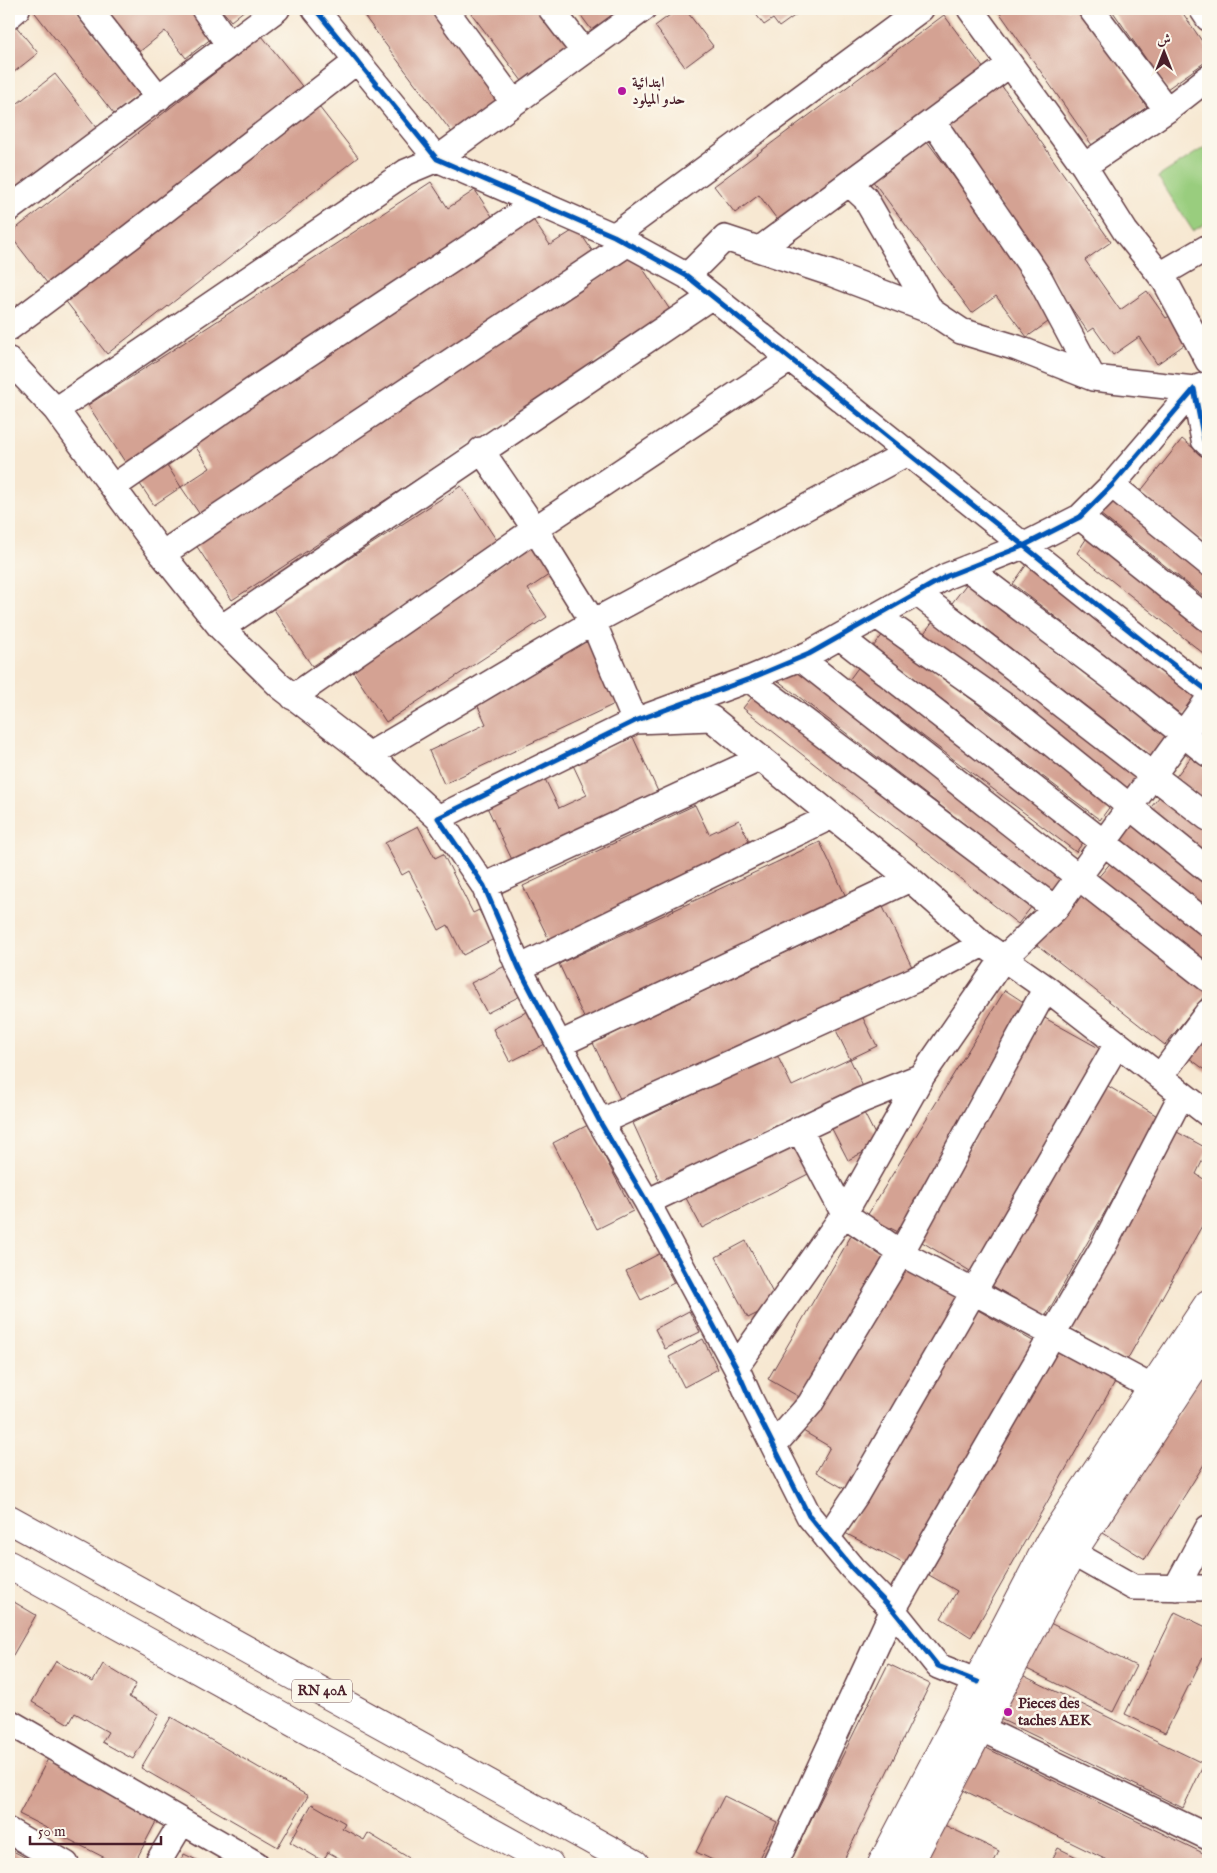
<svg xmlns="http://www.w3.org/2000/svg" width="1217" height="1873" viewBox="0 0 1217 1873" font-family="'IM FELL English',Amiri,serif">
  <rect width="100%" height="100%" fill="#fbf7ec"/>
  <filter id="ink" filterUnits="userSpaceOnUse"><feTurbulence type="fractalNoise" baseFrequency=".02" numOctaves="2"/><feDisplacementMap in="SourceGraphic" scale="10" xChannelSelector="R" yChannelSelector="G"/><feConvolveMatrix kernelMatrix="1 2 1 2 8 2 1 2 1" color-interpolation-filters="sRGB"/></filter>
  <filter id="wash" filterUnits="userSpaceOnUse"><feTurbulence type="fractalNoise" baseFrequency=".0096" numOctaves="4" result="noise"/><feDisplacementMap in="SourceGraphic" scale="20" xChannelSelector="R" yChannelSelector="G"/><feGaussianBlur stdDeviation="1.12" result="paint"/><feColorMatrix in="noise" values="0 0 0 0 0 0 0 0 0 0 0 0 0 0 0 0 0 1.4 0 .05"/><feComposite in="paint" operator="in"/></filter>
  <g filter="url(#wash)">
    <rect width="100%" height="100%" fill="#f7e8d2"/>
    <!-- green -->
    <path fill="#99cd7e" stroke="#727654" d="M1208 145V222L1193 231 1158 177Z"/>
    <g id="blocks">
      <!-- building -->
      <path fill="#d4a293" d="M32 9H75L141 93 114 114Z
        M103 9H189L212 38 186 58 165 31 138 53Z
        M221 9H246L231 21Z
        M359 9H431L499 99 453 134Z
        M468 9H546L575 47 525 85Z
        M576 9H627L594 33Z
        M678 9H685L713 46 685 67 655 26Z
        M752 9H804L779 27 773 19 764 25Z
        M997 9H1079L1147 107 1092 145Z
        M1111 9H1180L1208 50V60L1167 89Z
        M944 15 984 69 779 222 759 195 735 213 714 186Z
        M15 25 38 53 9 76V30Z
        M262 36 305 90 51 288 9 234Z
        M55 74 98 129 9 198V110Z
        M999 82 1111 242 1085 260 1120 310 1147 291 1166 318 1170 316 1188 342 1157 364 1139 337 1113 355 1094 328 1088 332 942 121Z
        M316 103 358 157 107 354 64 299Z
        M923 136 1058 315 1027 337 996 296 972 313 869 176Z
        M431 182 448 208 475 190 497 224 127 465 88 405Z
        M532 218 550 245 577 228 597 258 201 516 181 487 210 468 191 440Z
        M634 255 672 313 232 600 194 542Z
        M1182 439 1208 460V546L1140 492Z
        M162 457 181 487 154 505 134 475Z
        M461 486 499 544 312 666 273 608Z
        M1114 494 1208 570V600L1100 514Z
        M1090 533 1208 628V657L1077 553Z
        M536 541 556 570 528 589 547 617 386 722 348 664Z
        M1027 564 1198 696 1183 716 1013 584Z
        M968 582 1168 737 1152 757 952 603Z
        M936 617 1142 774 1127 792 922 636Z
        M884 633 1111 805 1100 820 873 647Z
        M592 639 621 701 444 784 429 751 486 724 473 695Z
        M860 665 1087 837 1076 852 849 680Z
        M801 670 1064 877 1053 892 777 680Z
        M757 691 1032 906 1018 924 743 708Z
        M633 737 661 798 515 866 486 805 544 777 559 808 587 795 573 765Z
        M1191 757 1208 770V803L1175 778Z
        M1164 791 1208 825V859L1148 811Z
        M695 805 709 834 739 820 754 851 552 946 523 886Z
        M1132 824 1208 884V917L1116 844Z
        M418 826 435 858 443 854 473 913 479 910 494 939 463 955 448 925 439 930 409 871 402 875 385 843Z
        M820 842 848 901 587 1024 559 964Z
        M1113 860 1208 935V968L1096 880Z
        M1080 888 1208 991 1165 1045 1036 944Z
        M883 907 913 969 623 1105 593 1043Z
        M507 965 522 995 487 1013 471 983Z
        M1005 990 1028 1005 900 1233 867 1216Z
        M528 1011 545 1044 510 1062 493 1029Z
        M861 1014 877 1046 850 1059 834 1026Z
        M1043 1017 1106 1052 975 1274 917 1239Z
        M1208 1033V1072L1189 1058Z
        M777 1055 792 1086 850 1059 864 1089 661 1184 633 1123Z
        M1103 1083 1159 1117 1045 1317 988 1283Z
        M863 1111 880 1144 848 1160 831 1127Z
        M588 1125 633 1211 597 1229 553 1143Z
        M1177 1132 1208 1149 1196 1174 1208 1182V1215L1127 1360 1067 1327Z
        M798 1141 814 1171 702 1228 686 1198Z
        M851 1236 886 1256 803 1399 768 1379Z
        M746 1241 778 1303 748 1318 716 1257Z
        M659 1254 674 1283 641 1300 626 1271Z
        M899 1264 961 1299 850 1492 816 1472 830 1447 803 1431Z
        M976 1309 1038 1344 910 1567 845 1533Z
        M689 1311 700 1332 665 1349 655 1329Z
        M703 1339 718 1369 684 1387 669 1357Z
        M1055 1347 1116 1380 971 1637 941 1618 957 1591 929 1575Z
        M1208 1364V1458L1145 1559 1103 1533Z
        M9 1599 36 1615 9 1662Z
        M1175 1612 1208 1628V1647L1165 1733 1125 1714Z
        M1044 1620 1136 1666 1113 1712 1021 1666Z
        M56 1661 93 1682 103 1664 136 1684 129 1697 159 1714 133 1759 102 1742 108 1732 75 1713 69 1724 32 1702Z
        M888 1664 930 1684 842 1864H789Z
        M1018 1673 1204 1764 1183 1808 996 1717Z
        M171 1717 308 1796 278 1847 141 1768Z
        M982 1746 1205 1854 1200 1864H1115L961 1789Z
        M49 1757 160 1814 134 1864H117L19 1814Z
        M724 1796 777 1822 756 1864H721L696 1852Z
        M312 1804 345 1823 342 1828 364 1840 368 1833 419 1864H349L328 1852 323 1861 290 1842Z
        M940 1823 999 1851 993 1864H920Z
        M1058 1848 1091 1864H1050Z
        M9 1849 34 1862 32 1864H9Z
        M184 1854 205 1864H179Z"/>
    </g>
  </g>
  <g filter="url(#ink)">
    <use href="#blocks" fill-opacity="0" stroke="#643d44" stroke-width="1"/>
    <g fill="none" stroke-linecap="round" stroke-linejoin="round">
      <!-- minor casing -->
      <g stroke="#643d44" stroke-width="28">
        <path id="minor" d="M89 9 159 98
          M204 9 229 45
          M315 9 437 159 614 236 687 276 1150 647 1208 691
          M445 9 514 103
          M551 9 584 52
          M970 9 1084 166 1167 110 1208 78
          M1091 9 1167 110
          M1202 9 1208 18
          M9 16 17 9
          M933 122 1040 279 1093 378
          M1084 166 1125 231 1165 281 1208 361
          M850 184 865 198 931 311
          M9 209 277 9
          M614 236 921 9
          M760 249 1010 64
          M1160 275 1208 247
          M687 276 725 238 830 273 931 311 961 331 1017 348 1093 378 1194 389 1205 385
          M9 328 129 238 357 61
          M9 360 56 410 162 554 221 628 280 686 369 755 438 818
          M56 410 406 172 437 159 643 9
          M481 450 535 529 593 622 635 721 711 718 910 879 983 944 1046 988 1208 1114
          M1112 485 1208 563
          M113 487 252 391 536 203
          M1080 517 1208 619
          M162 554 628 243
          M967 568 1127 689 1208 754
          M917 593 1208 818
          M877 616 1005 706 1208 870
          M221 628 712 296
          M840 637 1208 924
          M800 658 1208 979
          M749 679 1055 909
          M293 697 535 529 790 359
          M369 755 593 622 907 453
          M484 886 761 758
          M519 968 832 816
          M560 1044 910 879
          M1160 1077 1208 1012
          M600 1122 914 980 983 944
          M799 1129 844 1214 901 1253 1153 1388
          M647 1202 862 1100 922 1076
          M736 1367 844 1214 922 1076 1003 959 1055 909 1208 700
          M774 1445 810 1404 901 1253 1046 988
          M827 1538 856 1495 1117 1044
          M1055 1543 1133 1587 1208 1588
          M1176 1588 1208 1528
          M978 1682 938 1666 893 1610 852 1568 809 1516 751 1401 736 1367 647 1202 600 1122 519 968 484 886 438 818 635 721 749 679 809 654 947 576 1023 546 1080 517 1112 485 1194 389 1204 440 1208 444
          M961 1719 1208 1837
          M9 1722 256 1864
          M9 1831 66 1864
          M157 1864 182 1822
          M775 1864 893 1610 1103 1247 1182 1094"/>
      </g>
      <!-- major casing -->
      <g stroke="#643d44" stroke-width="30">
        <path id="major" d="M9 1519 635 1864
          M9 1565 549 1864
          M882 1864 1050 1541 1208 1304
          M909 1864 1072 1553 1208 1347"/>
      </g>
      <!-- minor -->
      <use href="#minor" stroke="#fff" stroke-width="25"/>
      <!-- major -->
      <use href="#major" stroke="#fff" stroke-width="28"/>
      <!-- cycleway casing -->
      <g stroke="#fbf7ec" stroke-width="8">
        <path id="cycleway" d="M315 9 437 159 614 236 687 276 1150 647 1208 691
          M978 1682 938 1666 893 1610 852 1568 809 1516 751 1401 736 1367 647 1202 600 1122 519 968 484 886 438 818 635 721 749 679 809 654 947 576 1023 546 1080 517 1112 485 1194 389 1204 440 1208 444"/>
      </g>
      <!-- cycleway -->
      <use href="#cycleway" stroke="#0057b8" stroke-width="5"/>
    </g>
  </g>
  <!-- markers -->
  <g fill="#b5179e" stroke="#fbf7ec" stroke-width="2">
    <circle cx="622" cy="91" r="5"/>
    <circle cx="1008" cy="1712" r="5"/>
  </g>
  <g text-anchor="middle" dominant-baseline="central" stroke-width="5" stroke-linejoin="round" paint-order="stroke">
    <!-- shield labels -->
    <rect fill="#fbf7ec" stroke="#7f6065" stroke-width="1" x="292" y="1679.5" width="60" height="23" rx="4"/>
    <g font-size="14" font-weight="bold" fill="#4a1f2b">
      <text x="322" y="1691">RN 40A</text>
    </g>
    <!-- poi labels -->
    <g font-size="15" font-weight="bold" fill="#4a1f2b" stroke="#fbf7ec" text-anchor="start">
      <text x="632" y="82">ابتدائية<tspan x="632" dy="17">حدو الميلود</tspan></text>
      <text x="1018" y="1703">Pieces des<tspan x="1018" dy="17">taches AEK</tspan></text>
    </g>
  </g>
  <!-- margin -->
  <rect width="1217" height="1873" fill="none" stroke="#fbf7ec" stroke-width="30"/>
  <!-- north arrow -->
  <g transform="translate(1164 52)" stroke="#fbf7ec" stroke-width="4" paint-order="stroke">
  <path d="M0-4L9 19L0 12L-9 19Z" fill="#4a1f2b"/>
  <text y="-8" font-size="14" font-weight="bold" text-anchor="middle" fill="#4a1f2b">ش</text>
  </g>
  <!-- scale -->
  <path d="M30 1836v8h131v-8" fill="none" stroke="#4a1f2b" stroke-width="2.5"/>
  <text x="38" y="1836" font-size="15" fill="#4a1f2b" stroke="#fbf7ec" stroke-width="4" paint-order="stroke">50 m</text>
</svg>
